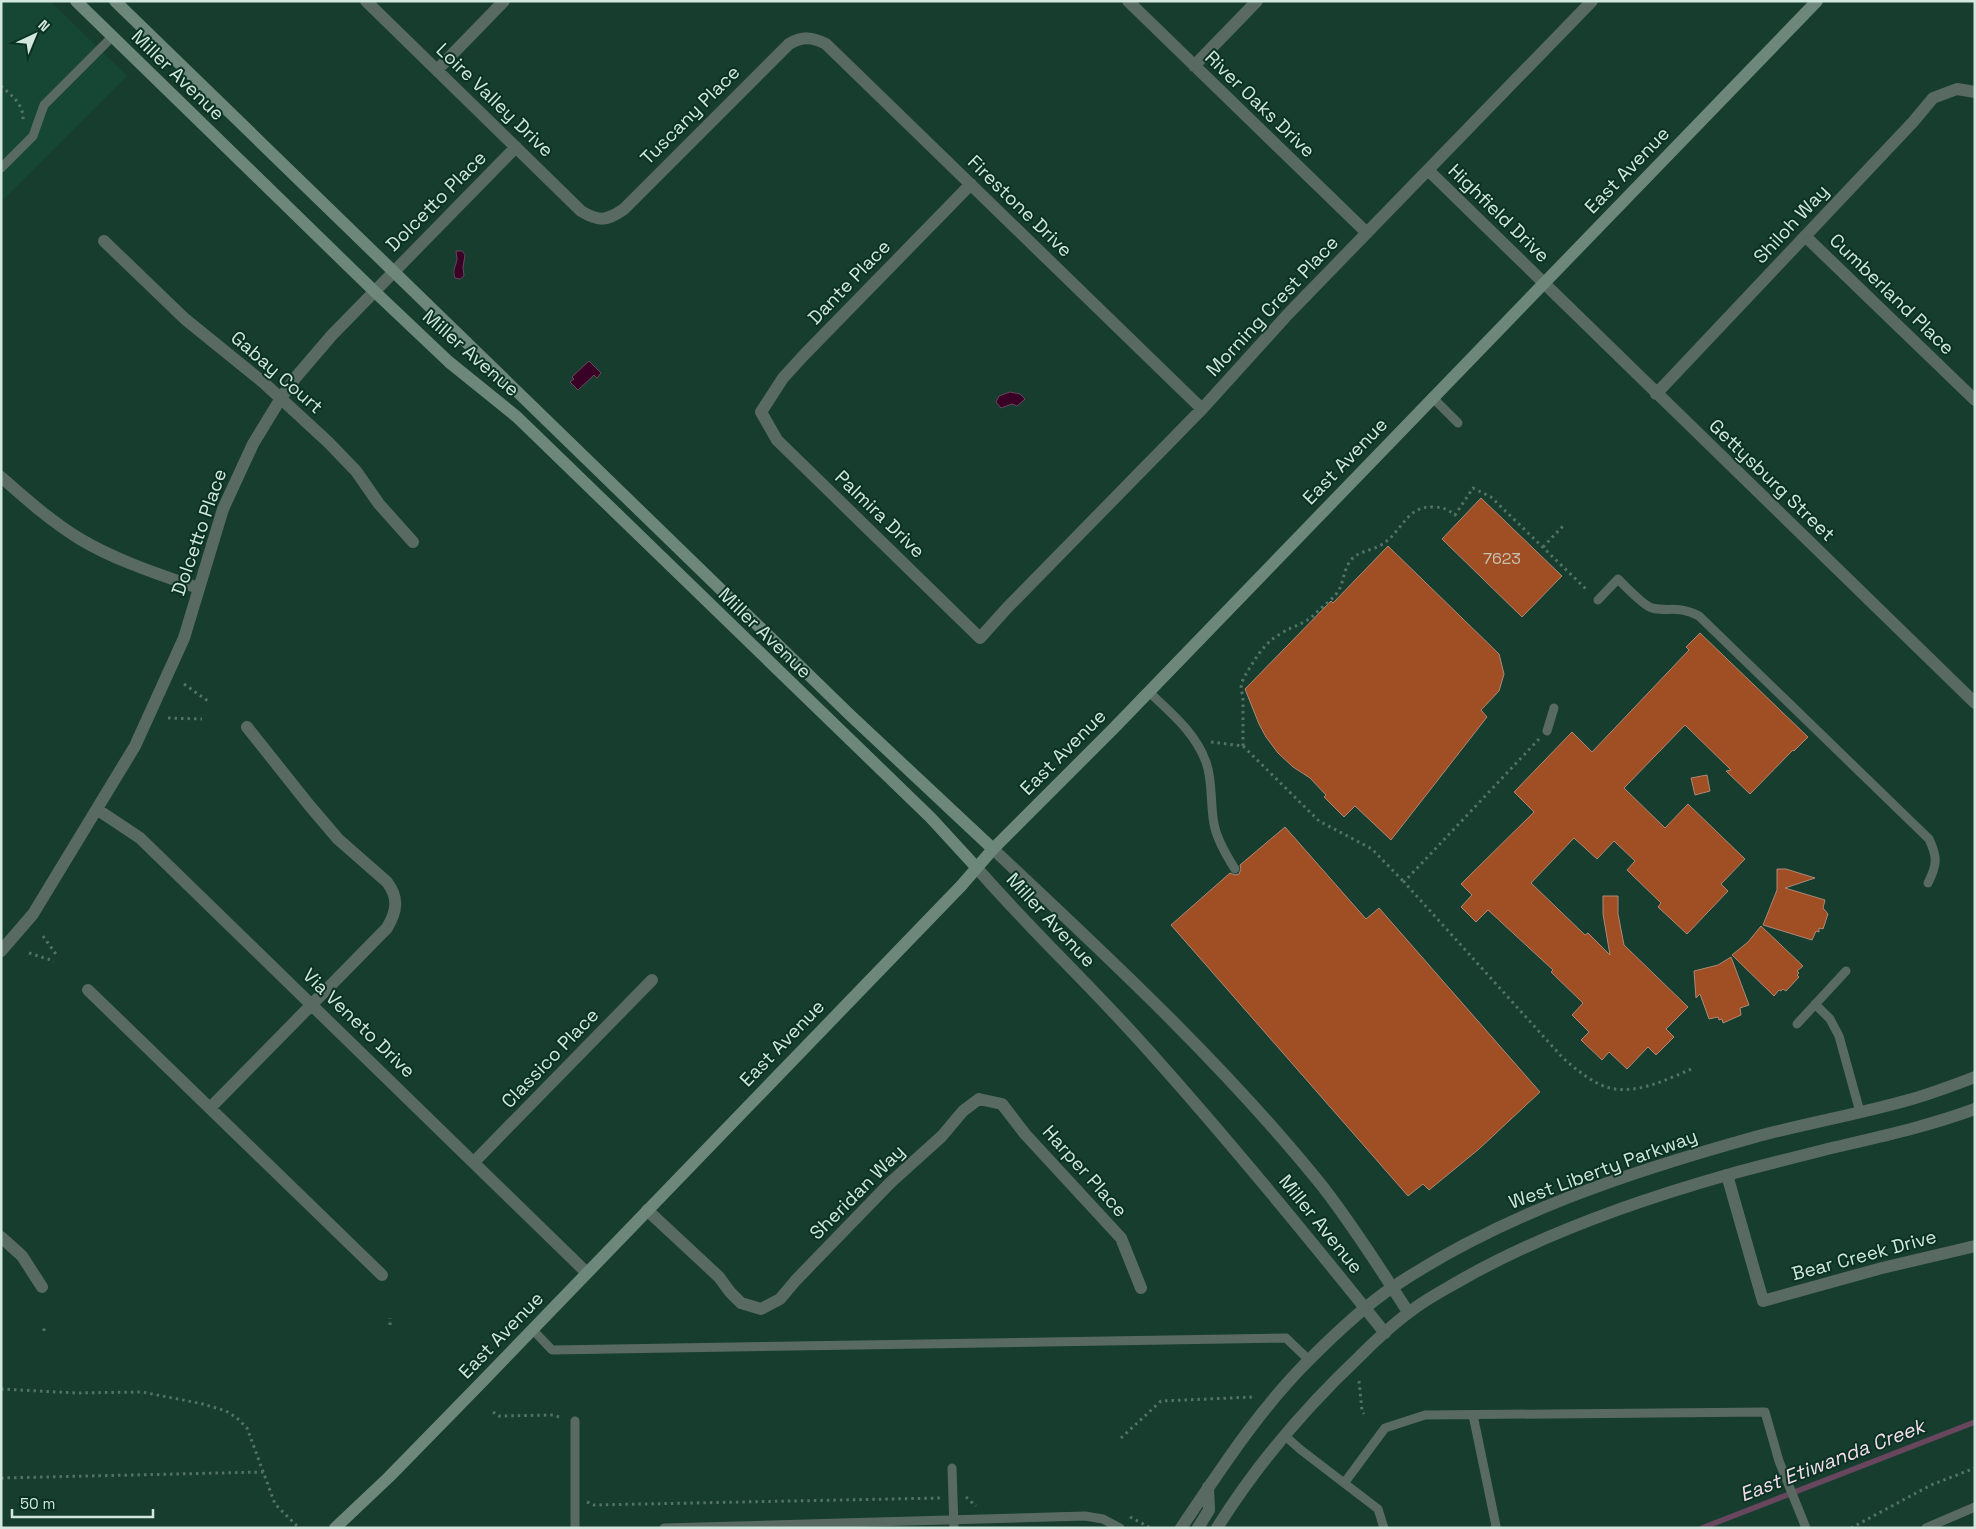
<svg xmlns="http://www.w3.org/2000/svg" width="1976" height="1529" viewBox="0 0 1976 1529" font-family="'Space Grotesk',sans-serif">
  <rect width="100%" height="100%" fill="#163d2e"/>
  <!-- built -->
  <path fill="#164735" d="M1 1H50L127 76 1 202Z"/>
  <!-- water -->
  <path fill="#3a0127" stroke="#68465e" d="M456 251H462L465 255 463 267 464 276 460 279 455 278C452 269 456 267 457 259 457 256 456 254 456 251Z
    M589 361 601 373 597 378 594 375 578 390 570 382 574 379 572 377Z
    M1010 392 1020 394 1025 399 1017 406 1012 404 1001 408 996 402 999 396Z"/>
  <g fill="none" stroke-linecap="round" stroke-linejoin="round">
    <!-- stream -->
    <path stroke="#68465e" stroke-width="5.5" d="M1702 1528 1975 1422"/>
  </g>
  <!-- building -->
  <path fill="#a04e24" stroke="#ad8878" d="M1481 498 1562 576 1522 617 1442 539Z
    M1388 546 1499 654 1504 674 1499 691 1481 710 1487 717 1391 840 1355 806 1344 817 1324 797 1326 795 1310 778 1293 767 1278 753 1266 737 1259 724 1245 689 1331 601 1333 603Z
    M1700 633 1808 737 1794 751 1793 750 1750 794 1726 771 1731 770 1685 725 1624 788 1665 828 1688 804 1745 859 1721 884 1728 891 1687 934 1658 907 1661 903 1627 870 1635 861 1614 841 1597 859 1574 838 1531 883 1585 935 1588 933 1610 955 1603 914V896H1618V914L1624 945 1688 1007 1666 1029 1674 1037 1656 1055 1648 1047 1627 1069 1609 1052 1602 1060 1581 1040 1589 1032 1572 1015 1583 1003 1551 972 1553 970 1488 910 1476 922 1461 907 1472 895 1461 884 1534 812 1514 792 1572 732 1592 752 1689 650 1686 647Z
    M1707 775 1710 791 1695 795 1691 778Z
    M1285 827 1366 919 1379 908 1540 1092 1479 1149 1429 1190 1423 1184 1408 1196 1171 925 1230 873 1235 875 1239 874 1241 869 1240 865Z
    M1777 869H1786L1815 878 1785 888 1825 900 1823 908 1828 914 1823 929 1819 928V932L1816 931 1812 940 1763 925 1777 890Z
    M1761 926 1803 966 1797 971 1799 973 1797 975 1799 977 1786 991 1783 989 1781 991 1779 990 1774 996 1732 955 1748 942Z
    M1731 957 1749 1005 1740 1008 1741 1015 1723 1023 1722 1019 1719 1020 1718 1017 1709 1019 1700 994 1696 998 1694 971 1718 965Z"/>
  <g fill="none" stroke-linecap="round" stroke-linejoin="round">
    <!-- path -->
    <path stroke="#527366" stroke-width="3" stroke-dasharray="2.5 4" stroke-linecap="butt" d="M1 86C11 95 24 104 23 120
      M1543 547 1563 526
      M184 684 208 701
      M168 718 202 719
      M1539 739 1404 882 1562 1057C1573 1067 1584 1076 1597 1083 1628 1100 1665 1080 1694 1068
      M1211 742 1243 746 1319 821 1372 849 1404 882
      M1243 746V695C1239 688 1242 681 1246 674 1255 659 1264 643 1280 634 1294 625 1304 625 1316 613 1323 606 1336 597 1340 588 1344 579 1344 569 1351 560 1358 551 1371 551 1381 545 1402 533 1406 505 1434 507 1443 507 1449 510 1455 515L1473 488 1491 497 1588 591
      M43 936 58 957
      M29 953 54 961
      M390 1325V1318
      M44 1331V1326
      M1359 1381 1362 1411 1364 1414
      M1 1389 76 1393 142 1392 203 1404 226 1411 237 1418 247 1428 275 1504 299 1528
      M493 1412 499 1416 553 1415 562 1418
      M1121 1438 1161 1401 1253 1397
      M1 1478 264 1472
      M966 1497 976 1506
      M587 1502 594 1505 940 1498
      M1130 1517 1149 1527
      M1851 1528 1931 1485 1975 1468"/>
    <!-- service -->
    <path stroke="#596a62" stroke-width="9" d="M1 168 33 136 44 105 112 37
      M1432 397 1458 423
      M1598 600 1618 579C1625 586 1644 606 1652 608 1670 612 1678 605 1699 616L1929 839C1938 858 1937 865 1928 883
      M1148 691C1171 713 1195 732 1206 762 1213 781 1210 804 1214 824 1217 840 1226 855 1235 869
      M1547 731 1554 708
      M1815 1004 1830 1019 1839 1036 1860 1112
      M1797 1024 1846 971
      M532 1329 552 1350 1286 1338 1309 1360
      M1473 1415 1496 1526 1495 1528
      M1284 1435 1301 1450 1378 1509 1384 1528
      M952 1468 954 1528
      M1345 1482 1385 1428 1425 1415 1765 1412 1779 1461 1806 1528
      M575 1528V1421
      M664 1528 1085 1516 1103 1519 1120 1528
      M1926 1528 1975 1507"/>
    <!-- minor -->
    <path stroke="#596a62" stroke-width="12" d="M366 1 581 211C599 222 607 221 624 209L789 44C803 36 812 37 826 44L1202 409
      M1128 1 1367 233
      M1194 66 1257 1
      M437 70 504 1
      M1428 170 1975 703
      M971 184 804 355 783 378 761 412 777 440 980 638 1007 608 1202 409 1289 313 1592 1
      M1805 236 1975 400
      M104 241 185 319 264 383 328 442 356 471 379 504 413 542
      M1656 394 1913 122 1933 98 1957 89 1975 92
      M1 477C26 499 52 522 80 539 117 561 158 574 198 588
      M98 810 140 838 586 1272
      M1 951 33 914 135 746 184 638 223 509 253 444 281 398 296 377 332 335 516 147
      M88 990 382 1275
      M210 1108 387 928C397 911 399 898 387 882L338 839 309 805 247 727
      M474 1162 652 980
      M1727 1175 1763 1301 1882 1268 1975 1246
      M647 1210 719 1277 730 1292 741 1303 761 1309 780 1299 796 1280 890 1183 942 1136 963 1111 979 1099 1002 1104 1025 1134 1121 1238 1141 1288
      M1 1237 22 1256 42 1287"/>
    <!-- tertiary -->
    <path stroke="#596a62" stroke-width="12" d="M993 849C1108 957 1224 1064 1323 1187 1353 1226 1382 1271 1408 1312
      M976 867C1028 927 1086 981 1139 1040 1225 1135 1305 1233 1385 1333
      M1181 1528C1221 1469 1260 1408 1311 1358 1336 1333 1363 1307 1393 1287 1502 1214 1629 1172 1755 1137 1807 1123 1860 1114 1912 1099 1933 1093 1954 1085 1975 1077
      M1198 1528 1209 1510 1208 1487
      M1217 1528C1257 1464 1306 1407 1360 1356 1376 1340 1393 1324 1411 1311 1426 1299 1444 1290 1461 1280 1544 1233 1635 1201 1727 1175 1763 1165 1800 1156 1836 1147 1883 1136 1929 1126 1975 1109"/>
    <!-- secondary -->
    <path stroke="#6d877b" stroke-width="12" d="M76 1 374 291 449 362 517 417 931 818 976 867
      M115 1 849 714 993 849
      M335 1528 389 1477 477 1387 961 886 993 849 1113 729 1817 1"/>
  </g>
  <g text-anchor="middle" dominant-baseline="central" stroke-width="4" stroke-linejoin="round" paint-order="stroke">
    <!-- number labels -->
    <g font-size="16" fill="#c6c1af">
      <text x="1502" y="558">7623</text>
    </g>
    <!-- street labels -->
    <g font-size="19" fill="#d2e7dd" stroke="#0a3224">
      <text transform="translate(178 75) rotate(44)">Miller Avenue</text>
      <text transform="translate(495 100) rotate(44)">Loire Valley Drive</text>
      <text transform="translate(1260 104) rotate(44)">River Oaks Drive</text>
      <text transform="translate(690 115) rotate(-45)">Tuscany Place</text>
      <text transform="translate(1627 170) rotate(-46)">East Avenue</text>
      <text transform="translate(436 201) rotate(-45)">Dolcetto Place</text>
      <text transform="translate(1020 206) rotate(44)">Firestone Drive</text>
      <text transform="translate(1499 213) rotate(44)">Highfield Drive</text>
      <text transform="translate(1791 224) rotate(-47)">Shiloh Way</text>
      <text transform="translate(849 282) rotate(-46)">Dante Place</text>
      <text transform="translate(1892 294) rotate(44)">Cumberland Place</text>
      <text transform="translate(1272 306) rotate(-47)">Morning Crest Place</text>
      <text transform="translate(471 353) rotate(41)">Miller Avenue</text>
      <text transform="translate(277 372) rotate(41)">Gabay Court</text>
      <text transform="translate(1345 461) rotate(-46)">East Avenue</text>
      <text transform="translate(1772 480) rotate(44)">Gettysburg Street</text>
      <text transform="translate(880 514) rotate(44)">Palmira Drive</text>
      <text transform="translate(199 532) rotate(-71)">Dolcetto Place</text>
      <text transform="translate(765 633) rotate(44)">Miller Avenue</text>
      <text transform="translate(1063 752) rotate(-45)">East Avenue</text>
      <text transform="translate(1051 920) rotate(47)">Miller Avenue</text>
      <text transform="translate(359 1023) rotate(44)">Via Veneto Drive</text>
      <text transform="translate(782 1043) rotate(-46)">East Avenue</text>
      <text transform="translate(550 1058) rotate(-46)">Classico Place</text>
      <text transform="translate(1603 1169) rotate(-20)">West Liberty Parkway</text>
      <text transform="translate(1085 1171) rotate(48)">Harper Place</text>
      <text transform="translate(857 1192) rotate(-45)">Sheridan Way</text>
      <text transform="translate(1321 1224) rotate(51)">Miller Avenue</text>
      <text transform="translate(1864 1255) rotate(-15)">Bear Creek Drive</text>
      <text transform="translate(501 1335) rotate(-46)">East Avenue</text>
    </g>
    <!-- water labels -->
    <g font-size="20" font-style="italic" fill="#f4dce8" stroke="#0a3224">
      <text transform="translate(1832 1460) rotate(-21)">East Etiwanda Creek</text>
    </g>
  </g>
  <!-- border -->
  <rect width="1976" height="1529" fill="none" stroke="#d2e7dd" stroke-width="5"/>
  <!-- north arrow -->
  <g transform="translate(35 35) rotate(44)" stroke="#0a3224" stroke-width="4" paint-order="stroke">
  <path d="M0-4L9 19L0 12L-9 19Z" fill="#d2e7dd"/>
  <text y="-8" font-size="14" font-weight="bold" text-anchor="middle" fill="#d2e7dd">N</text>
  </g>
  <!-- scale -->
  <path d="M12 1509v8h141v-8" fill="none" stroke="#d2e7dd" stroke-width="2.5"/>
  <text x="20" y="1509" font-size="15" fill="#d2e7dd" stroke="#0a3224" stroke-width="4" paint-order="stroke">50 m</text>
</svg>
